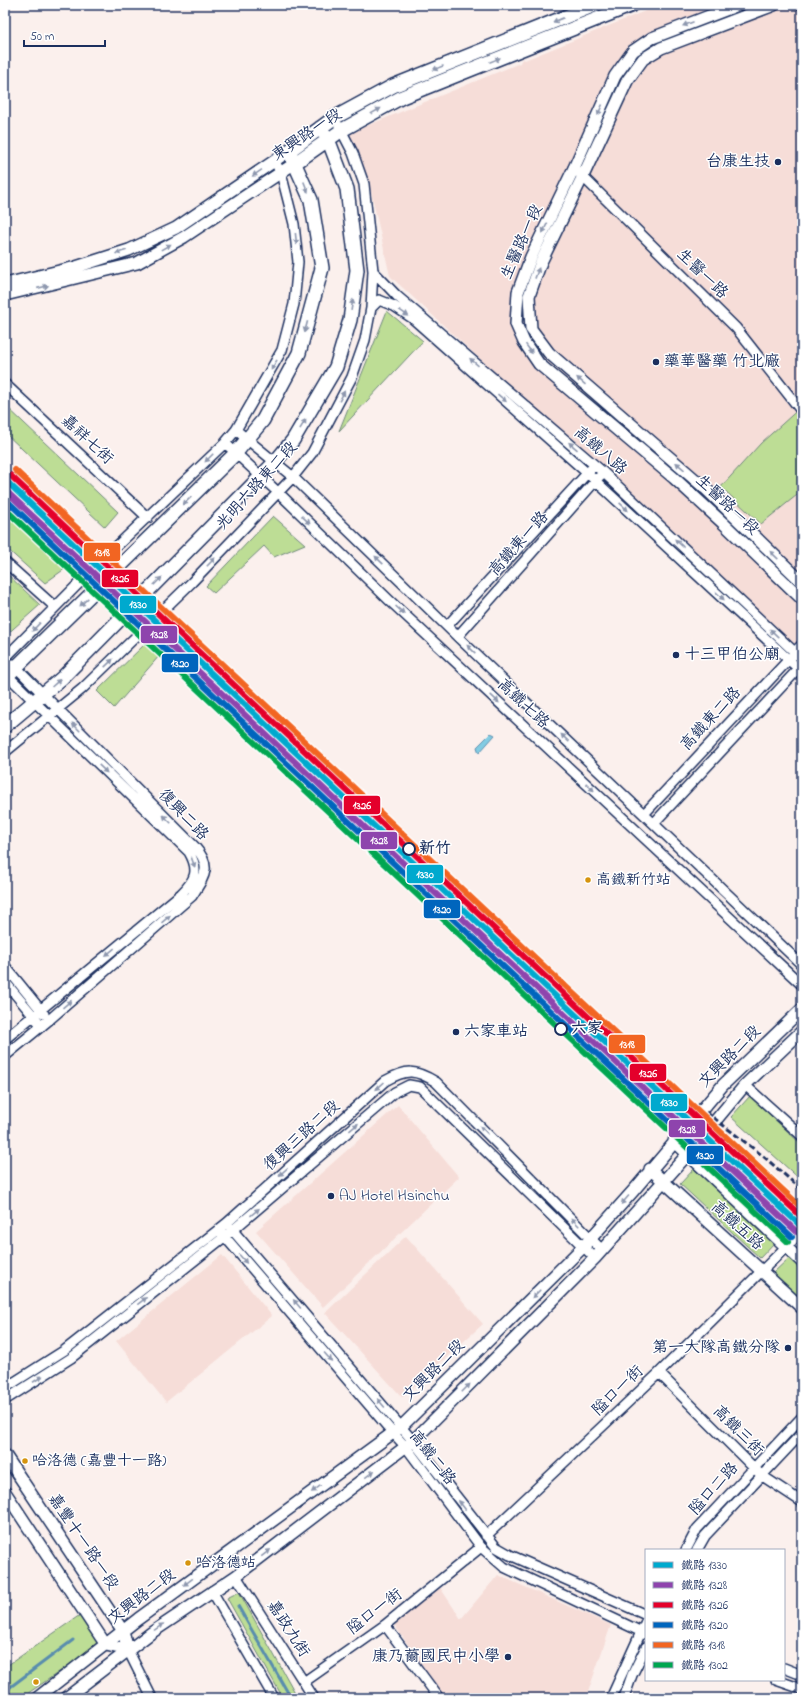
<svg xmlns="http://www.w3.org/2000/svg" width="807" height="1703" viewBox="0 0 807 1703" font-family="'Indie Flower','LXGW WenKai TC',sans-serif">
  <rect width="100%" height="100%" fill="#fbf0ed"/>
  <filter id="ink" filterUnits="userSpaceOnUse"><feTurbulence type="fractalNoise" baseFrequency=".025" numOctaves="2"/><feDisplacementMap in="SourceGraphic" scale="8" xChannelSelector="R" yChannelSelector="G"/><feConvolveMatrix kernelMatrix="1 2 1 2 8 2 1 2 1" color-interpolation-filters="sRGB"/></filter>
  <g filter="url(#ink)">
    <!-- built -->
    <path fill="#f6ddd8" d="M660 5H802V656L390 276 371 192 347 134 520 63 522 59 525 60Z
      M398 1105 459 1177 323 1307 256 1231Z
      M406 1236 483 1324 402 1397 325 1313Z
      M222 1255 272 1316 166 1402 116 1341Z
      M498 1575 611 1625 586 1698H445L393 1623 439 1586 461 1619Z"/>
    <!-- green -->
    <path fill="#bddd95" stroke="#6c867a" d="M387 311 423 341 339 431Z
      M5 405 118 512 105 527 5 433Z
      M802 406V491L761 524 721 487 761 443Z
      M5 512 66 568 45 583 5 547Z
      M273 516 305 544 274 557 264 546 214 593 206 586Z
      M5 572 40 605 5 636Z
      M147 642 160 655 114 708 97 691Z
      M750 1096 802 1145V1181L731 1117Z
      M694 1169 774 1243 760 1258 680 1184Z
      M789 1258 802 1270V1300L773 1273Z
      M239 1592 298 1698H283L227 1598Z
      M80 1615 100 1644 21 1698H5V1667Z"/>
    <!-- water -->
    <path fill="#82cce3" stroke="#598dae" d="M491 733 495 735 479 753 477 747Z"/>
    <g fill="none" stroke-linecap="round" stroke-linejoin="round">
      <!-- stream -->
      <path stroke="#598dae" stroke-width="3" d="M238 1606 291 1698
        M5 1691 73 1640"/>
      <!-- minor casing -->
      <g stroke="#1b2f5e" stroke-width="12">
        <path id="minor" d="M801 5 802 6
          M574 168 736 328 799 408
          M373 271 397 296 604 473 802 659
          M371 308 379 300 394 306 412 318 587 473 802 672
          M5 384 148 518
          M236 430 293 477 463 642 802 965
          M225 443 283 497 389 600 802 985
          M5 562 55 607
          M447 626 591 469
          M458 636 599 477
          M5 658 99 563 225 443 236 430 282 350 294 304 298 262 294 224 281 173 275 162
          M5 673 189 852C200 871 195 880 181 894L5 1039
          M5 752 82 689 192 582 293 477 312 453 352 377 365 340 371 308 373 271 364 184 353 153 339 126
          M644 814 792 656
          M654 823 802 665
          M5 966 44 1014
          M5 982 42 1026
          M5 1056 49 1020 192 896C204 877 213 867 195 847L13 664
          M745 1085 802 1136
          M229 1226 413 1441 496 1547 510 1555 646 1615
          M220 1231 393 1433 406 1447 481 1547 504 1567 646 1634
          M659 1373 761 1475 802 1502
          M5 1388 65 1350 227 1223 385 1081C407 1069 415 1069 436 1082L602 1250
          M5 1400 71 1358 233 1230 395 1092 409 1085 420 1087 595 1258
          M486 1536 659 1373 802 1231
          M686 1550 697 1529 802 1417
          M697 1550 705 1536 802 1433
          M236 1576 314 1698
          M212 1591 274 1698
          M385 1625 439 1698
          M128 1650 152 1698
          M784 1668 802 1675
          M776 1680 802 1689
          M304 1682 385 1625 481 1547
          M611 1698 646 1621
          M624 1698 632 1675 646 1647"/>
      </g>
      <!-- tertiary casing -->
      <g stroke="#1b2f5e" stroke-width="14">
        <path id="tertiary" d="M738 5 652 38 633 51 615 76 574 168 531 257 518 292 516 324 524 342 539 364 674 478 723 523 802 599
          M774 5 661 48 643 59 627 81 583 176 541 262 529 296 531 329 549 353 706 489 802 582
          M5 284 76 267 129 250 176 228 289 151
          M5 295 137 263 184 237 295 163
          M795 653 802 646
          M674 1141 802 1262
          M650 1169 802 1308
          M5 1455 123 1631 128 1650
          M5 1492 106 1645 128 1650
          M37 1698 138 1619 401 1427 583 1247 634 1190 723 1085 802 1009
          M66 1698 151 1633 236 1576 413 1441 595 1258 687 1155 745 1085 802 1031"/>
      </g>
      <!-- secondary casing -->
      <g stroke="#1b2f5e" stroke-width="16">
        <path id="secondary" d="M295 163 342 130 402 97 632 5
          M5 678 235 454 263 420 299 353 322 268 311 200 289 151 334 118 393 86 595 5
          M5 726 62 678 275 462 293 440 336 367 350 320 357 270 347 189 328 139 320 128"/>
      </g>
      <!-- minor -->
      <use href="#minor" stroke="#fff" stroke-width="9"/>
      <!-- tertiary -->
      <use href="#tertiary" stroke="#fff" stroke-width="11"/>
      <!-- secondary -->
      <use href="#secondary" stroke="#fff" stroke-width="13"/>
      <!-- rail -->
      <path stroke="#1b2f5e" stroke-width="3" stroke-dasharray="6 3" stroke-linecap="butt" d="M706 1112 763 1156 802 1190"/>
      <!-- rail-1 casing -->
      <g stroke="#fff" stroke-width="9">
        <path id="rail-1" d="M5 480 802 1227"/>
      </g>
      <!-- rail-2 casing -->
      <g stroke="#fff" stroke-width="9">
        <path id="rail-2" d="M5 490 797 1232"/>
      </g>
      <!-- rail-3 casing -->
      <g stroke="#fff" stroke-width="9">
        <path id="rail-3" d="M10 475 802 1217"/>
      </g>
      <!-- rail-4 casing -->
      <g stroke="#fff" stroke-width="9">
        <path id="rail-4" d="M5 499 792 1237"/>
      </g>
      <!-- rail-5 casing -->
      <g stroke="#fff" stroke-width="9">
        <path id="rail-5" d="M15 470 802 1208"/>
      </g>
      <!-- rail-6 casing -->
      <g stroke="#fff" stroke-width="9">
        <path id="rail-6" d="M5 509 788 1242"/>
      </g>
      <!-- rail-1 -->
      <use href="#rail-1" stroke="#00a9ce" stroke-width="6"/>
      <!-- rail-2 -->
      <use href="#rail-2" stroke="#8e44ad" stroke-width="6"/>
      <!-- rail-3 -->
      <use href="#rail-3" stroke="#e4002b" stroke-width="6"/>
      <!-- rail-4 -->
      <use href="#rail-4" stroke="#0065bd" stroke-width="6"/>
      <!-- rail-5 -->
      <use href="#rail-5" stroke="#f26522" stroke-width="6"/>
      <!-- rail-6 -->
      <use href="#rail-6" stroke="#00a651" stroke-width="6"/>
    </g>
    <!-- one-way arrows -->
    <defs><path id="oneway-solid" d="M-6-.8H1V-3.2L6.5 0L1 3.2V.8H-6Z"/></defs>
    <g fill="#8d97ae">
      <use href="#oneway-solid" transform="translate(558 20) rotate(158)"/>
      <use href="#oneway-solid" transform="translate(688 24) rotate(159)"/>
      <use href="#oneway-solid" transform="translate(495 60) rotate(-22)"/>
      <use href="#oneway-solid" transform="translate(438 68) rotate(158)"/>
      <use href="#oneway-solid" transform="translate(600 110) rotate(114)"/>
      <use href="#oneway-solid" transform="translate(376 111) rotate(-29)"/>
      <use href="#oneway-solid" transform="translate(257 173) rotate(146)"/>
      <use href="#oneway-solid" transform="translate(306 187) rotate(68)"/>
      <use href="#oneway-solid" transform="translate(545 228) rotate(116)"/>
      <use href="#oneway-solid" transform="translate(296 239) rotate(84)"/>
      <use href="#oneway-solid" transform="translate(166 247) rotate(-29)"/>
      <use href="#oneway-solid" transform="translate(121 252) rotate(162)"/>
      <use href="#oneway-solid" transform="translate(537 273) rotate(-70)"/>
      <use href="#oneway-solid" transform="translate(43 287) rotate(-13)"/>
      <use href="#oneway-solid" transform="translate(352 305) rotate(-81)"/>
      <use href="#oneway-solid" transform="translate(404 313) rotate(34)"/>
      <use href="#oneway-solid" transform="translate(306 327) rotate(105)"/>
      <use href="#oneway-solid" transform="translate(529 349) rotate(55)"/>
      <use href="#oneway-solid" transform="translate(474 362) rotate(-139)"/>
      <use href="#oneway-solid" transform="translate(274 365) rotate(120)"/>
      <use href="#oneway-solid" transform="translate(581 381) rotate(-139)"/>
      <use href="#oneway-solid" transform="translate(342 396) rotate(-62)"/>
      <use href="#oneway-solid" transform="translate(502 398) rotate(41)"/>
      <use href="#oneway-solid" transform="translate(303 424) rotate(-59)"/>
      <use href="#oneway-solid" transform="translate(573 446) rotate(-139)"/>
      <use href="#oneway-solid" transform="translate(209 458) rotate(135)"/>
      <use href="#oneway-solid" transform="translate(680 466) rotate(-139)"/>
      <use href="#oneway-solid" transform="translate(187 501) rotate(136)"/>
      <use href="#oneway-solid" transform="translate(624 507) rotate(43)"/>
      <use href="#oneway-solid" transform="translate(306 520) rotate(44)"/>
      <use href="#oneway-solid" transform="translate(679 543) rotate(-137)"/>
      <use href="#oneway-solid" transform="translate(774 555) rotate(-136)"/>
      <use href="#oneway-solid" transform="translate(379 560) rotate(-136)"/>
      <use href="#oneway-solid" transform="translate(211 562) rotate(-46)"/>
      <use href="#oneway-solid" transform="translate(158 581) rotate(-45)"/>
      <use href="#oneway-solid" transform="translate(720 596) rotate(43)"/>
      <use href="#oneway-solid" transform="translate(84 602) rotate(136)"/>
      <use href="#oneway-solid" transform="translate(400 610) rotate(42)"/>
      <use href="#oneway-solid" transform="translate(36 627) rotate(133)"/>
      <use href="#oneway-solid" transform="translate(774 633) rotate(-136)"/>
      <use href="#oneway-solid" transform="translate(471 649) rotate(-136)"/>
      <use href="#oneway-solid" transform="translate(109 663) rotate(-44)"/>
      <use href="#oneway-solid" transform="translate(56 683) rotate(-42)"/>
      <use href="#oneway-solid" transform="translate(495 699) rotate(43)"/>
      <use href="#oneway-solid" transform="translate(76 727) rotate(-134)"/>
      <use href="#oneway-solid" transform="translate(565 738) rotate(-136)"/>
      <use href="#oneway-solid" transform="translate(103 769) rotate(44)"/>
      <use href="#oneway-solid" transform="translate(590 787) rotate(43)"/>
      <use href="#oneway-solid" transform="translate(167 819) rotate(-135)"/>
      <use href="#oneway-solid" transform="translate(193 862) rotate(70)"/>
      <use href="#oneway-solid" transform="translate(166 919) rotate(-41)"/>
      <use href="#oneway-solid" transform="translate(110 952) rotate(141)"/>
      <use href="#oneway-solid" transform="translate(67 1004) rotate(-41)"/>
      <use href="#oneway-solid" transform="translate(380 1086) rotate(138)"/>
      <use href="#oneway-solid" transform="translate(354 1127) rotate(-40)"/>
      <use href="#oneway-solid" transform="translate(484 1130) rotate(-135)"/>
      <use href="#oneway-solid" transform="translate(283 1172) rotate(138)"/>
      <use href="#oneway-solid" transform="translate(625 1200) rotate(131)"/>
      <use href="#oneway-solid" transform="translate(255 1212) rotate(-40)"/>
      <use href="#oneway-solid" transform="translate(575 1222) rotate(-135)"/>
      <use href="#oneway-solid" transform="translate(243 1259) rotate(49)"/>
      <use href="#oneway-solid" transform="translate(536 1294) rotate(135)"/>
      <use href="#oneway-solid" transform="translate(142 1301) rotate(-38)"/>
      <use href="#oneway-solid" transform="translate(297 1304) rotate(-130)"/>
      <use href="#oneway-solid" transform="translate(328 1357) rotate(49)"/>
      <use href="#oneway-solid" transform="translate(38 1379) rotate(-33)"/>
      <use href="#oneway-solid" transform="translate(466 1388) rotate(-45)"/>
      <use href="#oneway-solid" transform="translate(381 1403) rotate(-130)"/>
      <use href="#oneway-solid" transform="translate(370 1474) rotate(-37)"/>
      <use href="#oneway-solid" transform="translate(316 1489) rotate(144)"/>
      <use href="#oneway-solid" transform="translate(462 1505) rotate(-127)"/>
      <use href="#oneway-solid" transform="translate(266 1553) rotate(-37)"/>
      <use href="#oneway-solid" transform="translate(188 1582) rotate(144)"/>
      <use href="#oneway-solid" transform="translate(159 1627) rotate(-34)"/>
    </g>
  </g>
  <!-- markers -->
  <g fill="#1b2f5e" stroke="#fff" stroke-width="1.5">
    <circle cx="778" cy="162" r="4"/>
    <circle cx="656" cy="362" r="4"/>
    <circle cx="676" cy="655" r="4"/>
    <circle cx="456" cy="1032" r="4"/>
    <circle cx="331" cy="1196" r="4"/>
    <circle cx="788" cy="1348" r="4"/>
    <circle cx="508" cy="1657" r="4"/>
  </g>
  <g fill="#fff" stroke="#1b2f5e" stroke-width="2">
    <circle cx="409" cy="849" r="6"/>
    <circle cx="561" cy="1029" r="6"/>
  </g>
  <g fill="#d6940e" stroke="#fff" stroke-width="1.5">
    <circle cx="588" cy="880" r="3.5"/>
    <circle cx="25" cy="1461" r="3.5"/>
    <circle cx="188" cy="1563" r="3.5"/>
    <circle cx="36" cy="1682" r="3.5"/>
  </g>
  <g text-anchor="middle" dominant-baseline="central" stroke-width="3" stroke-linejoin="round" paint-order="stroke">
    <!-- bus labels -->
    <g font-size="15" fill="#1b2f5e" stroke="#fff" text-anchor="start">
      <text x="596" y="880">高鐵新竹站</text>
      <text x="32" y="1461">哈洛德 (嘉豐十一路)</text>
      <text x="196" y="1563">哈洛德站</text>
    </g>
    <!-- street labels -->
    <g font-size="16" fill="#1b2f5e" stroke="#fff">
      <text transform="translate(307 135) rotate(-34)">東興路一段</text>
      <text transform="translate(522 242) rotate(-66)">生醫路一段</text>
      <text transform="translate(702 274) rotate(44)">生醫一路</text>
      <text transform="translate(87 440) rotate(43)">嘉祥七街</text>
      <text transform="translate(600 451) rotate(41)">高鐵八路</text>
      <text transform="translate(257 486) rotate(-48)">光明六路東二段</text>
      <text transform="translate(727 505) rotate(43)">生醫路一段</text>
      <text transform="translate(519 544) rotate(-48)">高鐵東一路</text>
      <text transform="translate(523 704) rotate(43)">高鐵七路</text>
      <text transform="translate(711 719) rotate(-47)">高鐵東二路</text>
      <text transform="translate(183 815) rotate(46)">復興二路</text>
      <text transform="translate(730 1057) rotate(-45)">文興路二段</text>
      <text transform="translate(302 1136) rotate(-42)">復興三路二段</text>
      <text transform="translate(737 1226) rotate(42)">高鐵五路</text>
      <text transform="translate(434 1371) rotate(-45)">文興路二段</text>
      <text transform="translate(618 1391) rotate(-44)">隘口一街</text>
      <text transform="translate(738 1431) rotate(45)">高鐵三街</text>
      <text transform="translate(432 1458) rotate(52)">高鐵二路</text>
      <text transform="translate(714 1489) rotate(-48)">隘口二路</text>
      <text transform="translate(83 1542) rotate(56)">嘉豐十一路一段</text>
      <text transform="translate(142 1597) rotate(-37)">文興路二段</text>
      <text transform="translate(375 1612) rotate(-37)">隘口一街</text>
      <text transform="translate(288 1629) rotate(57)">嘉政九街</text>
    </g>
    <!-- poi labels -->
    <g font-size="16" fill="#1b2f5e" stroke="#fff" text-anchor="start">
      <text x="770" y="162" text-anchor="end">台康生技</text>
      <text x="664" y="362">藥華醫藥 竹北廠</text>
      <text x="684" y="655">十三甲伯公廟</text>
      <text x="464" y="1032">六家車站</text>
      <text x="339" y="1196">AJ Hotel Hsinchu</text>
      <text x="780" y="1348" text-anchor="end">第一大隊高鐵分隊</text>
      <text x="500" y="1657" text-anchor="end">康乃薾國民中小學</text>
    </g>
    <!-- stop labels -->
    <g font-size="16" font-weight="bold" fill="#1b2f5e" stroke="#fff" text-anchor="start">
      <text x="419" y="849">新竹</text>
      <text x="571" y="1029">六家</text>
    </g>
  </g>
  <g stroke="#fff" stroke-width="1.5">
    <rect x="83" y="542" width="38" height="20" rx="4" fill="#f26522"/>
    <rect x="101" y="569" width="38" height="19" rx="4" fill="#e4002b"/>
    <rect x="119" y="595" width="38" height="19" rx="4" fill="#00a9ce"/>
    <rect x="140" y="625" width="38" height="19" rx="4" fill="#8e44ad"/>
    <rect x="161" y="653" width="38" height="20" rx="4" fill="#0065bd"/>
    <rect x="343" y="795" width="38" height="20" rx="4" fill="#e4002b"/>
    <rect x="360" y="831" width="38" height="19" rx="4" fill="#8e44ad"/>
    <rect x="406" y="864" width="38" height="20" rx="4" fill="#00a9ce"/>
    <rect x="423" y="899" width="38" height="20" rx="4" fill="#0065bd"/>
    <rect x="608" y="1034" width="38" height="20" rx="4" fill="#f26522"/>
    <rect x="629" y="1063" width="38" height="19" rx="4" fill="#e4002b"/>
    <rect x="650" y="1093" width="38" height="19" rx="4" fill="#00a9ce"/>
    <rect x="668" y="1119" width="38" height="19" rx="4" fill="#8e44ad"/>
    <rect x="686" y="1145" width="38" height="20" rx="4" fill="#0065bd"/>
  </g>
  <g font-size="11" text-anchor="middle" font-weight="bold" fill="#fff">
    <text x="102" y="556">1318</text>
    <text x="120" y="582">1326</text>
    <text x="138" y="608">1330</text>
    <text x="159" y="638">1328</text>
    <text x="180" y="667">1320</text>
    <text x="362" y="809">1326</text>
    <text x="379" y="844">1328</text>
    <text x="425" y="878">1330</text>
    <text x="442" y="913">1320</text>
    <text x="627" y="1048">1318</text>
    <text x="648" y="1077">1326</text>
    <text x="669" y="1106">1330</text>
    <text x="687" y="1133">1328</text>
    <text x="705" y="1159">1320</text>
  </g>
  <!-- margin -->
  <rect width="807" height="1703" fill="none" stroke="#fff" stroke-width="20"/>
  <rect x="10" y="10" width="787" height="1683" fill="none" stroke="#1b2f5e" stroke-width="1.5" filter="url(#ink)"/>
  <!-- legend -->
  <rect x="645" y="1549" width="140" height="132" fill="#ffffff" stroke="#a4acbf"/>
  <rect x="653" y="1562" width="20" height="6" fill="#00a9ce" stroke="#a4acbf"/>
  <text x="681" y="1569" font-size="12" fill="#1b2f5e">鐵路 1330</text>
  <rect x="653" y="1582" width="20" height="6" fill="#8e44ad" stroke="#a4acbf"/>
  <text x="681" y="1589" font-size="12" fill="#1b2f5e">鐵路 1328</text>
  <rect x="653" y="1602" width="20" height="6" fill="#e4002b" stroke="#a4acbf"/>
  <text x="681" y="1609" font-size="12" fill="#1b2f5e">鐵路 1326</text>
  <rect x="653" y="1622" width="20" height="6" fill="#0065bd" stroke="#a4acbf"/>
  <text x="681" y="1629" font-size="12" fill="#1b2f5e">鐵路 1320</text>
  <rect x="653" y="1642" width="20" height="6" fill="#f26522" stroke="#a4acbf"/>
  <text x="681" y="1649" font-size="12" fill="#1b2f5e">鐵路 1318</text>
  <rect x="653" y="1662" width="20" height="6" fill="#00a651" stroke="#a4acbf"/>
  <text x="681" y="1669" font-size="12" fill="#1b2f5e">鐵路 1302</text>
  <!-- scale -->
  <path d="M24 40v6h81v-6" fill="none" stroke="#1b2f5e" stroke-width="2"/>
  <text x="30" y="40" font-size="12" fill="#1b2f5e" stroke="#ffffff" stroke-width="3" paint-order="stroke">50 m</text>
</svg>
